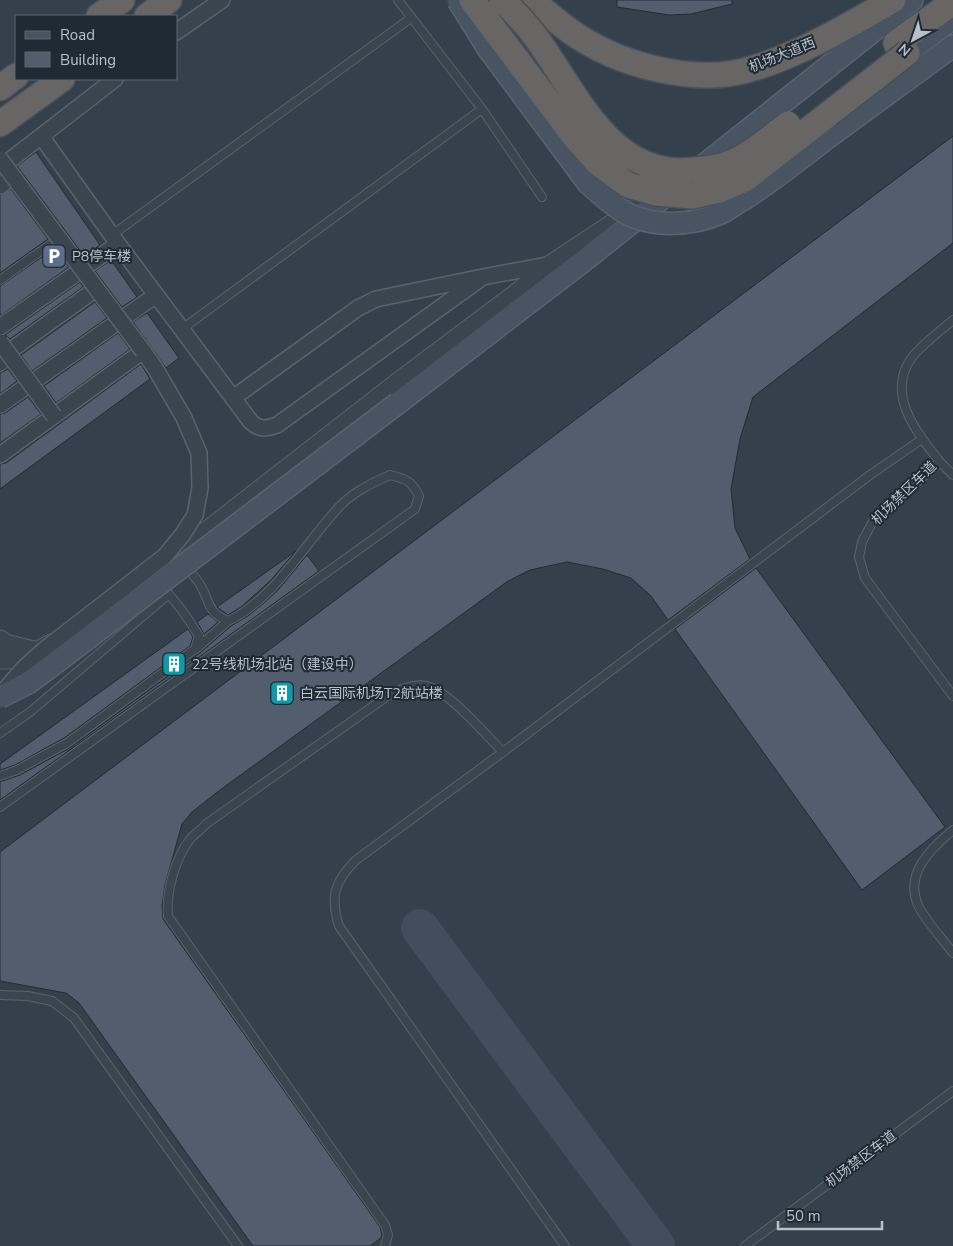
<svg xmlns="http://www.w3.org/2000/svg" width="953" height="1246" viewBox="0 0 953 1246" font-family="'Nunito Sans','Noto Sans SC',sans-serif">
  <rect width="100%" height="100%" fill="#273340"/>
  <!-- airport -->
  <path fill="#35404d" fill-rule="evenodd" d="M0 0H953V1246H0ZM16 16H176V79H16Z"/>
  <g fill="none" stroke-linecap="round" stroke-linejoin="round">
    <!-- taxiway -->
    <path stroke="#424e5c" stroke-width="38" d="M420 928 656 1246"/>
  </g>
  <!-- building -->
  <path fill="#525e6d" stroke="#222c37" d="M617 0H732V4L691 14 669 15 617 7Z
    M953 136V243L753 397 740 439 731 489 735 528 750 559 668 620 651 596 631 578 603 569 567 562 530 570 508 581 220 790 192 812 182 824 165 885 162 906 163 919 380 1227 382 1235 381 1238 370 1246H253L79 1003 66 993 0 981V852Z
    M36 152 100 245 84 256 17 166Z
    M11 189 48 239 0 273V195Z
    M55 248 69 267 0 316V286Z
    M111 260 137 297 122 307 95 271Z
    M80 282 83 287 10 339 5 335Z
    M95 302 107 318 32 371 21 355Z
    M147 313 179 358 166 368 133 322Z
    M118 333 130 349 56 403 44 386Z
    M141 364 150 379 0 489V464L6 463Z
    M8 369 17 381 0 394V373Z
    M28 397 41 414 0 443V414L5 413Z
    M296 551 270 581 241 607 228 615 217 607Z
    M307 555 319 571 0 800V782L20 775 70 748 200 653 231 626 248 616 264 603 279 589Z
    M756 568 945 827 862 890 675 629Z
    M208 614 218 622 204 634 197 622Z
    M188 629 193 637 190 646 64 738 15 765 0 770V764Z"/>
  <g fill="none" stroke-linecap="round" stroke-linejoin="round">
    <!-- service casing -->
    <g stroke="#59636d" stroke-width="10">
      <path id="service" d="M398 0 482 109
        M112 235 411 18
        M0 280 58 239
        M953 320C940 331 924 343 913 356 884 393 917 433 940 462L873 521 862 542 859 557 865 578 953 696
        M182 329 482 109 542 197
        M0 367 12 359
        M940 462 953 475
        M196 649 228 621
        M0 733 30 712 169 594
        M0 776 17 770 67 743 195 649 199 636C187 617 176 600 160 586
        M0 807 415 509 419 496C412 481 406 479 390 475 372 483 353 492 339 507 305 543 274 600 228 621 207 612 211 604 201 586 197 579 191 573 187 567
        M953 830C931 848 904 874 918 905 926 922 942 938 953 953
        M0 995 28 996 52 1001 74 1018 238 1246
        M385 1246 388 1235 385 1225 168 916C166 891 175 858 191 838 196 833 202 829 206 824L389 695C401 689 417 682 430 687 452 695 486 735 503 752
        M565 1246 339 926C330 896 334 882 356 860L503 752 870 475 922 439
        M745 1246 953 1091"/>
    </g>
    <!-- minor casing -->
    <g stroke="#59636d" stroke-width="18">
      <path id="minor" d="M176 32 222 0
        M41 136 118 244 251 422C260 430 266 429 277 425L483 277 552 264
        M0 168 115 79
        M0 186 13 176
        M0 327 118 244
        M0 358 96 289
        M233 398 358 308 376 299 478 278
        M0 405 156 295
        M0 455 143 351 155 368"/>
    </g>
    <!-- tertiary casing -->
    <g stroke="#59636d" stroke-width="21">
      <path id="tertiary" d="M157 570 400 381 517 293 552 264 638 207
        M0 640 5 644 34 651
        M0 659C17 660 36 653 51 644"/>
    </g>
    <!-- secondary casing -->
    <g stroke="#59636d" stroke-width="24">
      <path id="secondary" d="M907 53 953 18
        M831 135 953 46
        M398 403 582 262 912 0"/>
    </g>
    <!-- trunk casing -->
    <g stroke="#46505a" stroke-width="28">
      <path id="trunk" d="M531 0C544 10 556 21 570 31 617 65 697 87 754 68 803 53 849 25 893 0
        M99 16 122 0
        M147 16 169 0
        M896 43 953 2
        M0 88 16 76
        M0 124 62 79"/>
    </g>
    <!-- service -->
    <use href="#service" stroke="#3b4550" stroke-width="8"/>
    <!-- minor -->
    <use href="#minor" stroke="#3b4550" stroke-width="15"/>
    <!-- tertiary -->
    <use href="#tertiary" stroke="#3b4550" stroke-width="19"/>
    <!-- secondary -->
    <use href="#secondary" stroke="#495463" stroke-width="21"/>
    <!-- trunk -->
    <use href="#trunk" stroke="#676664" stroke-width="25"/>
    <!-- minor-bridge casing -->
    <g stroke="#59636d" stroke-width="18" stroke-linecap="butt">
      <path id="minor-bridge" d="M0 159 143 351
        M0 342 54 416
        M4 691 23 669 45 649 165 556 183 534 195 515 200 488 199 453 184 418 155 368"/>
    </g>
    <!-- secondary-bridge casing -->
    <g stroke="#59636d" stroke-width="24" stroke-linecap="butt">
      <path id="secondary-bridge" d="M458 0 487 47 588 183C599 193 611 204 624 212 652 228 692 226 721 213 729 209 736 203 744 199 774 180 802 157 831 135
        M0 697 28 683 55 663 398 403"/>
    </g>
    <!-- trunk-bridge casing -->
    <g stroke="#46505a" stroke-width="28" stroke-linecap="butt">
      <path id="trunk-bridge" d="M472 0 575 137 598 163 628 185 656 193 692 196 719 190 745 179 907 53
        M502 0C516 13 529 27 540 43 579 99 614 180 694 170 708 169 722 167 735 161 754 152 771 137 788 124"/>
    </g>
    <!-- minor-bridge -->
    <use href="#minor-bridge" stroke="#3b4550" stroke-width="15"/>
    <!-- secondary-bridge -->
    <use href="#secondary-bridge" stroke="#495463" stroke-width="21"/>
    <!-- trunk-bridge -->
    <use href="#trunk-bridge" stroke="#676664" stroke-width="25"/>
  </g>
  <!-- icons -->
  <defs>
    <g id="parking-square" transform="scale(1.25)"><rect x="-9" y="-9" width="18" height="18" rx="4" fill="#5c6f8a" stroke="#202a35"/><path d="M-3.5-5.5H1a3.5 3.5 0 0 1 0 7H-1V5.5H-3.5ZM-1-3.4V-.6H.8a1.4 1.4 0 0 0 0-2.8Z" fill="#fff"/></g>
    <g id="building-square" transform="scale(1.25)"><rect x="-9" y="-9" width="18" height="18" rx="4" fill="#0f9aa8" stroke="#202a35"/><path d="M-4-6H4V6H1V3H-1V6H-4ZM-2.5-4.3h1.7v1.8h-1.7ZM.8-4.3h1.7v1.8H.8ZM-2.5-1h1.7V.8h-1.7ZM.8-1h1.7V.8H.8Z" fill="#fff"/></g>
  </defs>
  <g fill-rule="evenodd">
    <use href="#parking-square" x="54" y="256"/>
    <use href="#building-square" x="174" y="664"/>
    <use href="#building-square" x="282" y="693"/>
  </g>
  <g text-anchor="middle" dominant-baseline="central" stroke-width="4" stroke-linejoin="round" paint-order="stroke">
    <!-- street labels -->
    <g font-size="14" fill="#b8c0ca" stroke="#202a35">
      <text transform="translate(782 55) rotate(-22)">机场大道西</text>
      <text transform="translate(904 493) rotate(-44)">机场禁区车道</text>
      <text transform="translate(861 1159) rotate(-37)">机场禁区车道</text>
    </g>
    <!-- poi labels -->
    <g font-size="14" fill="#b8c0ca" stroke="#202a35" text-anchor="start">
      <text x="72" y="256">P8停车楼</text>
      <text x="192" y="664">22号线机场北站（建设中）</text>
      <text x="300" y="693">白云国际机场T2航站楼</text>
    </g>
  </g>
  <!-- legend -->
  <rect x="15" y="15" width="162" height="65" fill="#202a35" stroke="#5d6671"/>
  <rect x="25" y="31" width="25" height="8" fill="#495463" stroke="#5d6671"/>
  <text x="60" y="40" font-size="15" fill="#b8c0ca">Road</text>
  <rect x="25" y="52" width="25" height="15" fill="#525e6d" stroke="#5d6671"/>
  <text x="60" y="65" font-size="15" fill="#b8c0ca">Building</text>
  <!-- north arrow -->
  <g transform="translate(913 40) rotate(220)" stroke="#202a35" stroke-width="4" paint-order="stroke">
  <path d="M0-4L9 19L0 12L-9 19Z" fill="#b8c0ca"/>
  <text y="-8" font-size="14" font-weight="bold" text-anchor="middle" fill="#b8c0ca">N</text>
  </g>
  <!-- scale -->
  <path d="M778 1221v8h104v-8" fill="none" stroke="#b8c0ca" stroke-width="2.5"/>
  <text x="786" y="1221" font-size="15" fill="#b8c0ca" stroke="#202a35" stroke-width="4" paint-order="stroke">50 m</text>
</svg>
